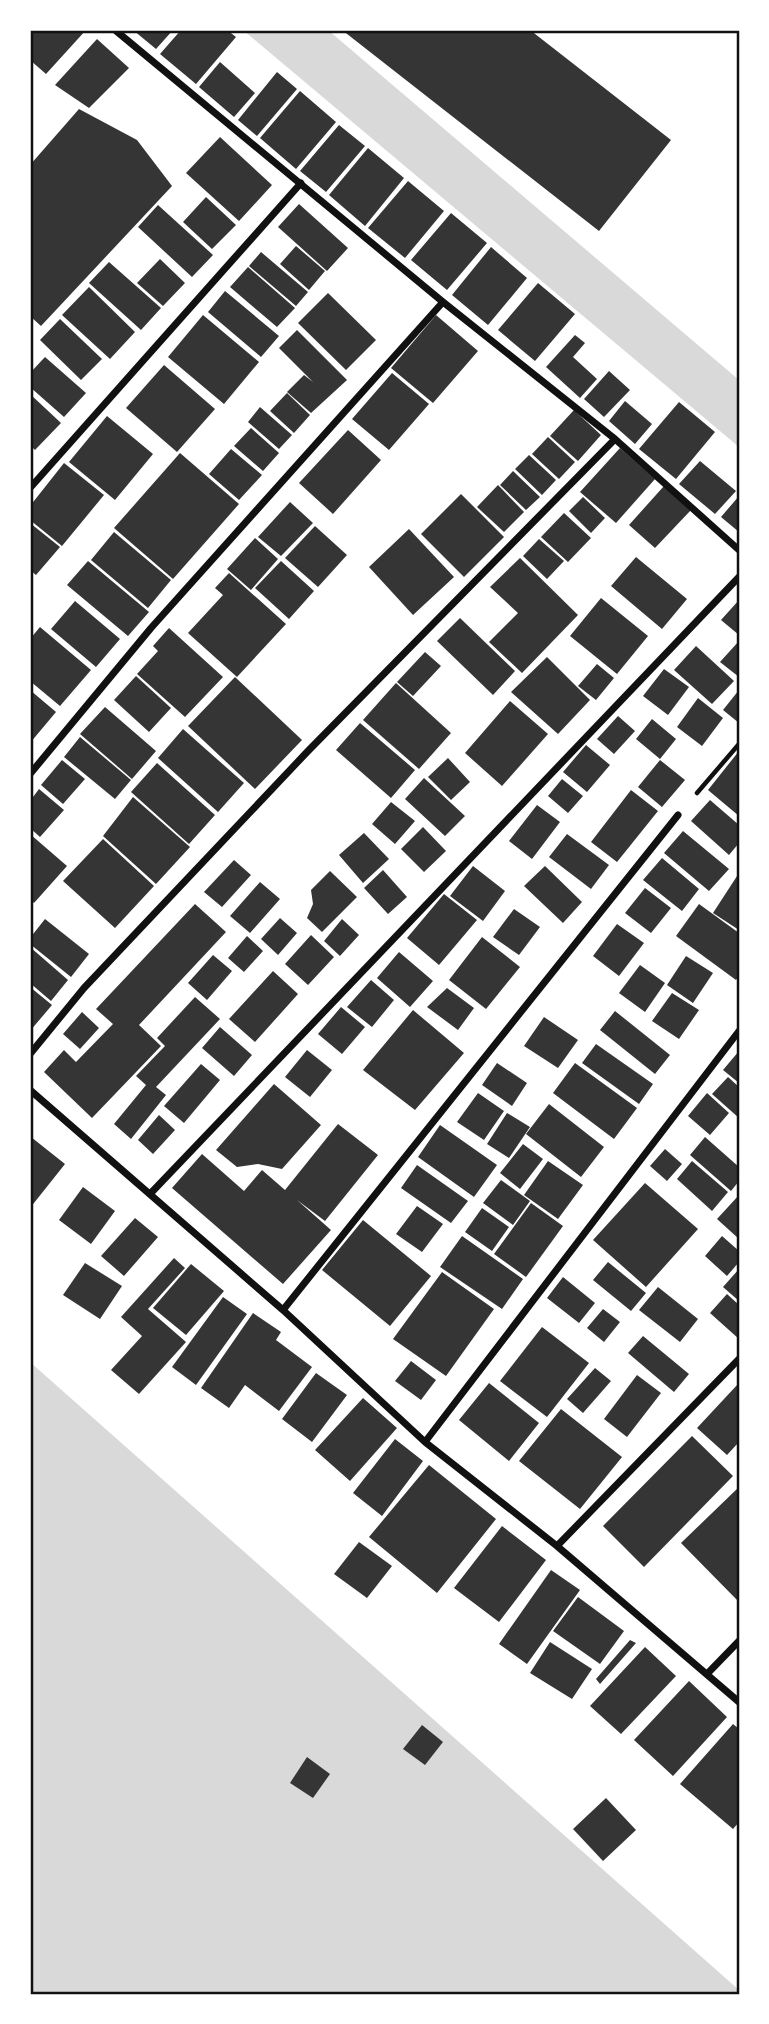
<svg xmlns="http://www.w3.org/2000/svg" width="769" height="2024" viewBox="0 0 769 2024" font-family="'Public Sans',sans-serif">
  <rect width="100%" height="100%" fill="#fff"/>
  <!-- water -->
  <path fill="#d9d9d9" d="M243 30H328L739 380V447Z
    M30 1362 739 1990V1994H30Z"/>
  <!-- building -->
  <path fill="#353535" d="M30 30H86L46 74 30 60Z
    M133 30H173L156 49Z
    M181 30H227L236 37 196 84 160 54Z
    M342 30H530L671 140 599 231Z
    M97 39 129 68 89 108 55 85Z
    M220 62 255 93 234 117 199 87Z
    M277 72 297 89 257 136 238 120Z
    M300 91 336 122 296 169 260 138Z
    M79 109 137 140 172 186 41 326 30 316V165Z
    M339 125 365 146 326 192 300 171Z
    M220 137 272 185 239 221 186 173Z
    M368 148 404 178 365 226 329 195Z
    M408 181 444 211 405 258 368 228Z
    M206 197 236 225 212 249 183 222Z
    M299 204 348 248 327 271 278 227Z
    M158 205 213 255 192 277 138 227Z
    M451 213 487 243 447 290 411 260Z
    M296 246 325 271 309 290 280 264Z
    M491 247 527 278 488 325 452 295Z
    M261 252 308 292 296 306 249 266Z
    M160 259 185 283 163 306 137 283Z
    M109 262 161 308 141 330 89 283Z
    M248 267 295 308 277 327 230 287Z
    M538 283 575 314 535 361 498 330Z
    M89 287 135 332 110 359 62 315Z
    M225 291 279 336 261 357 208 312Z
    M328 293 376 340 346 370 298 323Z
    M203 315 259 362 224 404 168 357Z
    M436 315 478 351 433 403 391 368Z
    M60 319 102 359 81 380 40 340Z
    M297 330 347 380 311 413 287 392 304 375 313 382 279 348Z
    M575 335 585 343 573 357 597 379 580 398 546 367Z
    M45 357 86 393 64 417 30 387V373Z
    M164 365 215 409 177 452 126 408Z
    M609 371 630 390 604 417 584 399Z
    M392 373 429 404 389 450 352 419Z
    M287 393 310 415 294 433 270 411Z
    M30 394 61 423 35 450 30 445Z
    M625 401 652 424 635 444 609 421Z
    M679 402 715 432 676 479 639 449Z
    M260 407 292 435 279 449 248 422Z
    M574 410 601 435 578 461 550 436Z
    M107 416 153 454 115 500 69 462Z
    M251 428 279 453 263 471 234 446Z
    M348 430 381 460 333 514 299 483Z
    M548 437 575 462 559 479 532 454Z
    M620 448 655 479 616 523 580 492Z
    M231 449 262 475 239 500 209 474Z
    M180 453 239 504 173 579 114 528Z
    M529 455 556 480 542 495 515 469Z
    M700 461 736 491 715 514 679 484Z
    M64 463 104 495 62 546 30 520V506Z
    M513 471 540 497 526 510 500 485Z
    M498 485 524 512 504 532 477 507Z
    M664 486 691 510 655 548 629 525Z
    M461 494 504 537 464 577 421 534Z
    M739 496V532L721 517Z
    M583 497 605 518 591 533 569 511Z
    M290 502 313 523 281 556 258 537Z
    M564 513 591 538 568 562 541 537Z
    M30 523 60 547 36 575 30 570Z
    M315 526 347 555 318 587 285 558Z
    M409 529 454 577 413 615 369 567Z
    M114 532 171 580 148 608 91 560Z
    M255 538 278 559 251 590 227 569Z
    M539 539 564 561 547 579 523 556Z
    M636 557 687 599 662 629 611 586Z
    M520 558 578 615 522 673 489 642 518 613 490 587Z
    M88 561 149 612 128 636 67 585Z
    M281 561 314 591 289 619 255 588Z
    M229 573 286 624 237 677 188 633 223 595 215 588Z
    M601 598 648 636 617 674 570 636Z
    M739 600V635L721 620Z
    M75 601 120 639 96 667 51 629Z
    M460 618 515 671 493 695 437 641Z
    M40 627 91 670 60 706 30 681V639Z
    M169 628 223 677 185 717 137 674 158 651 153 646Z
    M739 641V677L720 662Z
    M696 646 734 681 712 704 674 670Z
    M425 652 441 666 413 696 397 682Z
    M547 657 590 700 558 734 511 692Z
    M597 664 614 678 596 700 578 686Z
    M664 669 689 687 668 715 643 696Z
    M136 676 171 708 149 732 114 700Z
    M235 677 302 740 255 789 188 726Z
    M396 683 451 733 419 769 363 720Z
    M30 690 56 712 30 743Z
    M739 690V723L723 710Z
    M698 698 723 718 702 746 677 727Z
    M510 701 548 734 502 786 465 753Z
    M105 707 156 751 132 779 80 734Z
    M618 716 635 731 614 754 597 739Z
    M652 719 676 739 660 759 636 739Z
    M360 723 415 770 391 798 336 750Z
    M183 729 244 783 218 812 158 758Z
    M80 737 131 780 115 799 64 757Z
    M586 745 610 765 587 792 563 772Z
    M739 751V816L708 790Z
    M448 758 470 782 451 800 428 777Z
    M62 760 85 779 63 804 41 785Z
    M660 760 685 780 662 807 638 787Z
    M157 763 215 815 189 844 131 792Z
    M424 778 465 816 445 836 405 799Z
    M562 779 583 796 568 813 548 796Z
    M39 789 64 810 40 837 30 828V801Z
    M631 790 658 811 617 862 591 842Z
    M133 797 190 847 156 884 103 836Z
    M710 800 739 825V843L729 855 691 821Z
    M391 802 415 821 395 844 372 824Z
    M537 805 560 822 532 859 509 841Z
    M423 827 446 851 424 872 401 849Z
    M683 831 729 869 709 891 664 853Z
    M364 833 389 859 363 883 339 855Z
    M30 834 67 866 34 903 30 899Z
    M567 834 609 865 591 889 549 857Z
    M103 839 154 886 115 928 63 881Z
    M662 858 699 889 682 911 643 880Z
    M234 860 251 875 222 907 204 892Z
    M473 866 505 891 483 921 450 896Z
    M545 866 582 902 563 923 524 886Z
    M383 870 407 897 388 914 364 888Z
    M330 871 357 897 322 932 307 918 313 904 311 890Z
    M739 873V930L713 913Z
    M260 882 280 899 250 933 230 916Z
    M645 888 671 908 651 933 625 913Z
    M444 894 477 920 439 965 407 938Z
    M195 904 226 932 139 1025 161 1046 92 1118 44 1072 64 1050 76 1062 113 1024 96 1009Z
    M699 904 739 933V976L736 980 676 936Z
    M514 909 540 927 519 955 493 937Z
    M280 918 297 933 278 955 261 939Z
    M45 919 89 954 71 977 30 944V938Z
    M342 919 359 935 340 956 324 941Z
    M617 924 644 943 619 976 593 956Z
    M311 935 334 957 308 985 285 964Z
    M247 936 263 951 244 972 228 958Z
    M482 937 520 967 486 1009 449 980Z
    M30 947 68 980 51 1001 30 983Z
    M399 952 433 981 410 1007 377 978Z
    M213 955 232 971 207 1000 188 983Z
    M686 956 713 973 693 1003 667 985Z
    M640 965 665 983 645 1012 619 993Z
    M273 971 298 994 255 1042 229 1019Z
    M371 980 394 1000 372 1027 347 1007Z
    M30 987 52 1005 30 1031Z
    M447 988 474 1008 458 1030 427 1007Z
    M672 993 699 1010 679 1039 652 1021Z
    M195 997 220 1019 156 1087 166 1095 131 1139 114 1124 146 1085 136 1076 165 1046 157 1038Z
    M341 1007 365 1027 342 1054 318 1034Z
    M413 1010 464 1053 415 1110 363 1070Z
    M615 1011 670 1055 655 1074 600 1030Z
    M82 1012 99 1028 80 1049 63 1034Z
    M544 1017 578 1040 558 1068 524 1046Z
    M220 1027 252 1055 234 1076 202 1048Z
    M596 1044 653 1084 639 1104 582 1063Z
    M307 1050 332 1070 310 1097 285 1077Z
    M739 1051V1083L723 1070Z
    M497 1063 527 1083 512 1106 482 1085Z
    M575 1063 637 1108 614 1139 553 1093Z
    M201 1064 220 1080 184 1123 164 1106Z
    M728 1077 739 1087V1118L712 1094Z
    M274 1084 321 1125 282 1169 258 1164 237 1167 216 1150Z
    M478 1093 504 1111 484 1140 457 1122Z
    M707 1093 729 1113 710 1135 688 1116Z
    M549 1104 604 1147 581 1177 526 1134Z
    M507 1113 530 1127 509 1158 487 1144Z
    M159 1115 175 1130 153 1154 138 1140Z
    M338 1124 378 1155 325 1221 297 1200 331 1230 283 1284 172 1188 202 1154 244 1191 262 1170 285 1190Z
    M440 1125 497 1165 474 1197 418 1157Z
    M31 1137 65 1164 30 1208V1139Z
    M705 1137 739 1167V1181L731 1191 690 1155Z
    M523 1144 543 1159 520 1189 500 1173Z
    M665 1149 682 1164 667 1181 650 1166Z
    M548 1161 583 1185 558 1219 524 1195Z
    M692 1161 728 1192 712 1211 677 1179Z
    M417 1165 468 1201 451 1223 401 1188Z
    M501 1180 530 1201 513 1225 483 1203Z
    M645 1183 698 1229 646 1287 593 1240Z
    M83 1187 115 1211 91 1244 59 1220Z
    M739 1195V1239L717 1219Z
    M531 1203 563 1226 526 1277 494 1254Z
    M417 1206 443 1224 422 1252 396 1234Z
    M482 1208 509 1227 492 1251 465 1232Z
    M135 1218 158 1237 124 1276 101 1256Z
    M363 1220 431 1276 390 1326 322 1270Z
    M462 1236 523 1279 502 1309 440 1267Z
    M722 1236 739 1251V1262L727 1276 705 1256Z
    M174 1258 185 1268 148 1309 186 1342 139 1394 111 1370 142 1336 121 1317Z
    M608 1262 646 1293 631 1311 593 1280Z
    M85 1263 122 1286 100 1319 63 1295Z
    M191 1264 224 1291 186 1335 153 1308Z
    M739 1269V1301L723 1287Z
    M442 1272 494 1309 446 1376 393 1339Z
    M563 1277 595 1303 579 1323 547 1298Z
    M658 1287 698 1319 680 1342 639 1310Z
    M727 1294 739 1305V1339L710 1313Z
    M223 1297 247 1314 196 1385 172 1367Z
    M603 1309 620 1322 604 1342 587 1328Z
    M253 1313 281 1332 276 1340 312 1367 279 1411 245 1385 229 1408 201 1388Z
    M542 1327 589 1363 547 1417 500 1381Z
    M643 1336 689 1374 674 1392 628 1353Z
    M411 1361 436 1380 421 1400 395 1381Z
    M595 1368 611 1381 583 1413 567 1399Z
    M316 1373 347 1395 312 1442 282 1419Z
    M637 1375 661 1393 627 1437 604 1419Z
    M489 1383 539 1423 509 1461 459 1420Z
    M738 1384 739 1442 727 1455 697 1428Z
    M363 1398 397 1428 350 1481 315 1450Z
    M561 1409 622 1457 580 1509 519 1461Z
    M692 1436 733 1476 644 1567 603 1526Z
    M395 1439 423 1461 382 1516 353 1493Z
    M429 1465 496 1519 437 1593 369 1537Z
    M739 1487V1600L738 1601 681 1543Z
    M502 1526 546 1560 499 1622 454 1588Z
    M359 1542 392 1566 367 1598 334 1574Z
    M551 1570 580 1590 527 1664 499 1644Z
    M578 1597 624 1631 600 1664 553 1631Z
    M630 1640 636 1643 600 1684 596 1679Z
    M550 1642 592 1669 572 1699 530 1673Z
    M645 1647 676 1676 621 1734 590 1706Z
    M689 1681 727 1717 673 1776 634 1740Z
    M733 1724 739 1729V1822L733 1829 680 1784Z
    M422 1725 443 1742 425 1765 403 1749Z
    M307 1757 330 1774 313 1798 290 1783Z
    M606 1798 636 1830 603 1861 573 1829Z"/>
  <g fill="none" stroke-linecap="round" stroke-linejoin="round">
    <!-- path -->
    <path stroke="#111" stroke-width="4.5" d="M697 793 739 744"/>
    <!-- minor -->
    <path stroke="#111" stroke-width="7" d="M115 30 443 302 615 439 739 550
      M30 488 301 183
      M30 774 151 628 443 302
      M30 1054 84 988 308 751 615 439
      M30 1090 283 1310 425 1442 557 1546 739 1702
      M150 1194 739 577
      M283 1310 678 815
      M425 1442 739 1031
      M557 1546 739 1359
      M707 1674 739 1641"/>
  </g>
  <!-- border -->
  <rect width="769" height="2024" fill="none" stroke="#ffffff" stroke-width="63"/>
  <rect x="32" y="32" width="706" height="1961" fill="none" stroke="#111" stroke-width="2.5"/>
</svg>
